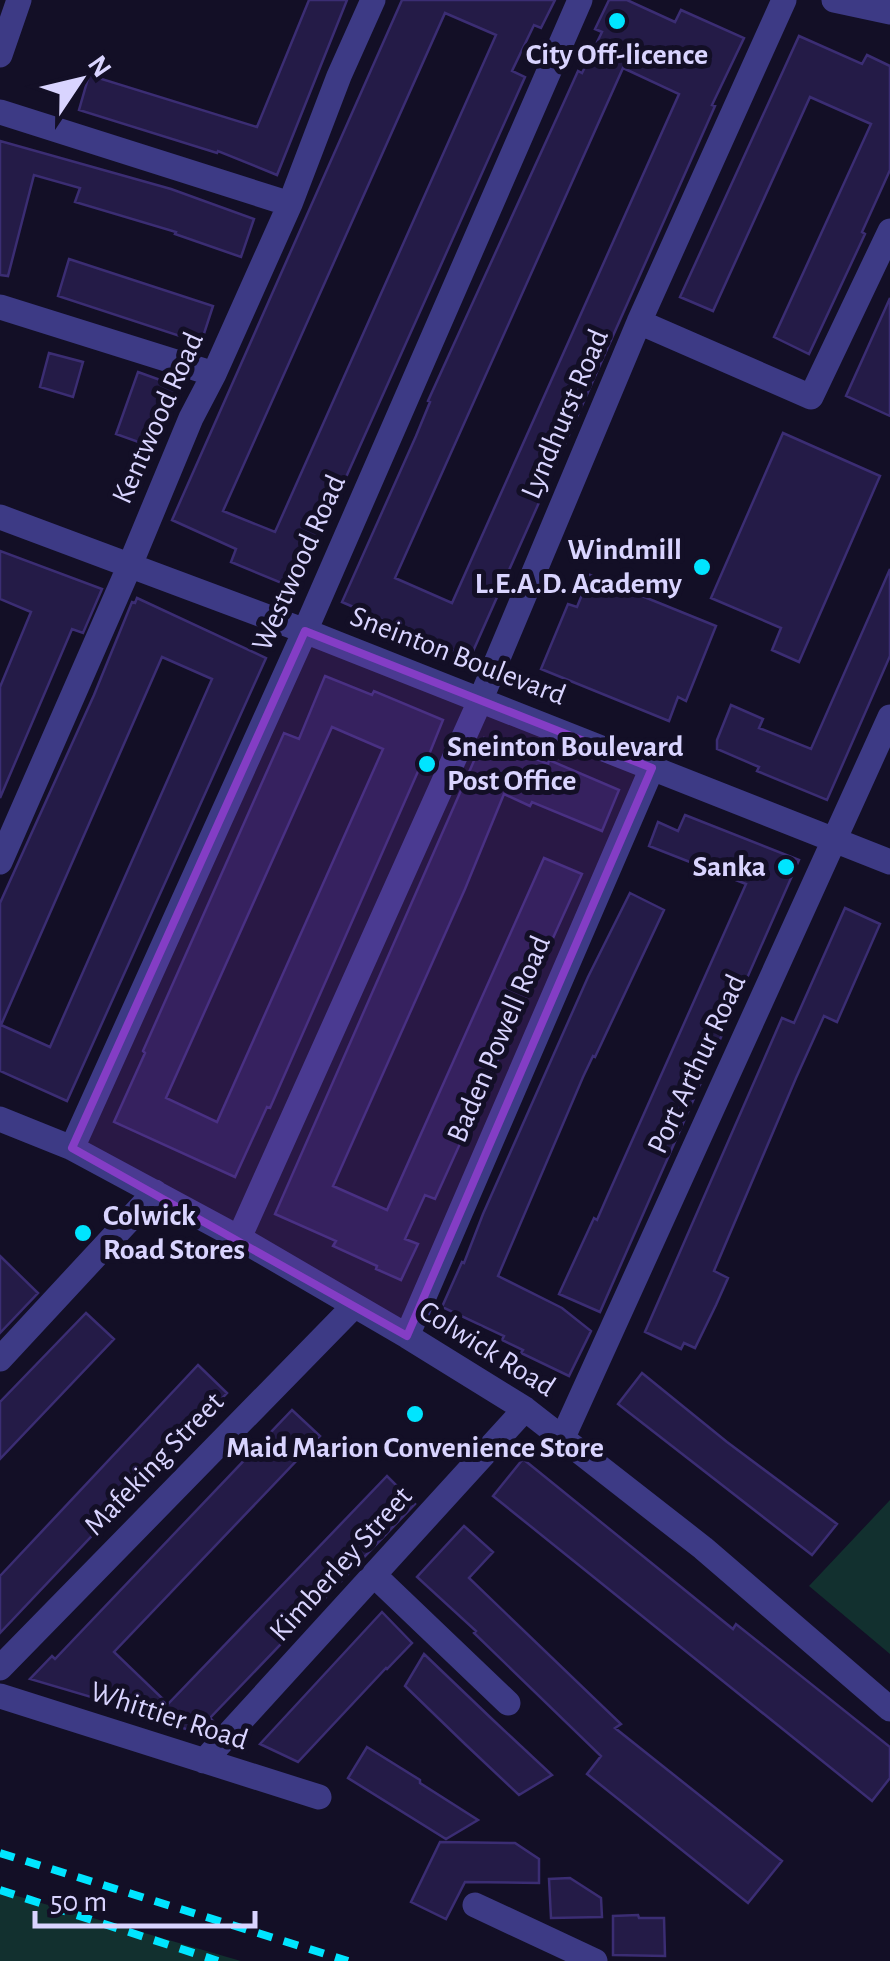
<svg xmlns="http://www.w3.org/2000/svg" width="890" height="1961" viewBox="0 0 890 1961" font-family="'Alegreya Sans',sans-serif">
  <rect width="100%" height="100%" fill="#130f26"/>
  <!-- green -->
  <path fill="#12302f" d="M890 1500V1654L809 1586Z
    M0 1891 234 1959 241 1961H0Z"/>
  <!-- building -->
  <path fill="#241b47" stroke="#3b2d73" stroke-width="2.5" fill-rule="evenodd" d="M309 0H347L277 175 218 151 217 153 79 110 89 75 257 127Z
    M402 0H555L541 28 534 25 512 71 525 77 296 589 231 562 236 549 172 520ZM445 13 496 35 275 532 223 511Z
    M609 0H627L675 22 681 10 744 38 712 105 715 106 470 658 342 602 416 436 430 402 428 401 564 102 578 71 582 73 602 32 595 29ZM623 68 679 94 452 603 395 578Z
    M799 36 862 64 867 55 890 66V170L862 232 865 234 809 354 774 337 871 124 810 97 713 311 680 297Z
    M0 141 171 189 254 219 241 257 175 234 176 232 75 202 80 188 34 175 8 276 0 275Z
    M69 259 213 306 201 343 58 296Z
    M890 298V416L846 396Z
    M49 353 83 362 73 397 40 387Z
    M138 372 177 386 155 448 116 434Z
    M783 433 880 476 799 662 772 650 781 628 711 598Z
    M0 551 102 589 83 633 72 629 0 798V687L31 612 0 599Z
    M890 569V656L827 800 757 771 759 767 717 749V740L731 705 763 719 759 728 811 749Z
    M590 575 716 626 686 701 678 697 669 721 541 669 568 604 577 607Z
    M137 598 266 658 67 1101 0 1071V903L94 695 132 602 135 603ZM162 657 212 679 50 1047 1 1025Z
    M325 676 372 695 374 691 443 720 426 762 423 760 270 1108 267 1107 235 1177 114 1122 145 1053 143 1051 284 733 299 739ZM332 727 383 749 217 1122 166 1098Z
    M484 738 548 764 549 760 619 790 602 831 532 802 530 806 504 794 465 889 333 1186 387 1210 544 858 582 874 435 1199 425 1195 405 1239 418 1244 401 1280 376 1269 377 1266 333 1246 336 1241 275 1214Z
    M685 815 799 860 600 1312 559 1294 594 1218 597 1220 607 1197 746 884 649 846 658 822 678 831Z
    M630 893 664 910 595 1057 593 1056 583 1077 498 1276 562 1308 591 1331 569 1376 521 1353 523 1350 502 1340 504 1336 442 1307 462 1262 464 1263 483 1214 588 977Z
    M845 908 880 924 837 1022 824 1016 796 1078 714 1271 728 1278 716 1305 695 1348 684 1343 681 1349 645 1332 782 1018 794 1023Z
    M0 1256 38 1293 0 1333Z
    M86 1313 114 1339 0 1459V1402Z
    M198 1365 227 1393 0 1633V1576Z
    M642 1373 727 1442 837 1524 812 1555 618 1404Z
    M292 1410 320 1436 114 1652 168 1704 387 1476 415 1504 210 1718 216 1724 206 1735 156 1720 159 1717 30 1679 52 1656 55 1659Z
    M523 1459 733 1629 736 1624 890 1747V1778L872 1801 493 1496Z
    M464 1526 493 1552 469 1578 621 1724 615 1728 782 1861 748 1903 587 1774 601 1756 474 1633 476 1631 417 1577Z
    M382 1612 412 1643 387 1669 386 1668 298 1762 260 1744Z
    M424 1654 493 1720 552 1775 519 1795 465 1744 405 1686Z
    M367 1747 420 1780V1783L478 1820 446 1839 348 1778Z
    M440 1842 515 1843 539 1859V1883L465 1882 446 1919 411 1902Z
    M570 1878 601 1898 602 1917 551 1918 549 1879Z
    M638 1915 639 1918H664L665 1956 613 1955V1916Z"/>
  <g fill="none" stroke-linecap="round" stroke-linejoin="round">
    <!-- minor -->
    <path stroke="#3d3a85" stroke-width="25" d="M834 0 890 12
      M0 55 19 0
      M0 112 290 204
      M0 307 214 374
      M639 322 811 397 890 231
      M0 517 305 631 890 862
      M0 862 130 565 191 418 214 374 290 204 339 76 373 0
      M0 1119 72 1148 239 1238 407 1336 525 1409 703 1548 890 1709
      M72 1148 305 631 580 0
      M239 1238 480 701 639 322 784 0
      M407 1336 652 768
      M0 1359 155 1192
      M563 1437 890 717
      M375 1576 508 1703
      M0 1668 354 1306
      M0 1696 319 1797
      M204 1761 525 1409
      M475 1905 595 1961"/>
    <!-- rail -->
    <path stroke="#00e5ff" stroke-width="8" stroke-dasharray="15 12" stroke-linecap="butt" d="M0 1853 348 1961
      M0 1890 218 1961"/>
  </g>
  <!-- marked area -->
  <path fill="#843dc5" fill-opacity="0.2" stroke="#843dc5" stroke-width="8" stroke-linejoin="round" d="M305 631 652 768 407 1336 72 1148Z"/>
  <!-- markers -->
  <g fill="#00e5ff" stroke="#130f26" stroke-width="4">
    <circle cx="617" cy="21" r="10"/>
    <circle cx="702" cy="567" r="10"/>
    <circle cx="427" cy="764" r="10"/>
    <circle cx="786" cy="867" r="10"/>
    <circle cx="83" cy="1233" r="10"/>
    <circle cx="415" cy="1414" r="10"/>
  </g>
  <g text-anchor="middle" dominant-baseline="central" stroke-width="10" stroke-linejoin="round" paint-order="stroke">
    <!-- poi labels -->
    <g font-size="30" font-weight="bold" fill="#d9d4ff" stroke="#130f26">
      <text x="617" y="55">City Off-licence</text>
      <text x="682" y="550" text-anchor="end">Windmill<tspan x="682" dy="34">L.E.A.D. Academy</tspan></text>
      <text x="447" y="747" text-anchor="start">Sneinton Boulevard<tspan x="447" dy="34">Post Office</tspan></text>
      <text x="766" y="867" text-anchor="end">Sanka</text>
      <text x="103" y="1216" text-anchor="start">Colwick<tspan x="103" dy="34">Road Stores</tspan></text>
      <text x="415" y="1448">Maid Marion Convenience Store</text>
    </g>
    <!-- street labels -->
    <g font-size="30" fill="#d9d4ff" stroke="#130f26">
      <text transform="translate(565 414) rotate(-67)">Lyndhurst Road</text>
      <text transform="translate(158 418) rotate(-66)">Kentwood Road</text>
      <text transform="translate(299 563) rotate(-66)">Westwood Road</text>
      <text transform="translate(458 656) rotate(21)">Sneinton Boulevard</text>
      <text transform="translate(499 1039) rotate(-67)">Baden Powell Road</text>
      <text transform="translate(697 1064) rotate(-65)">Port Arthur Road</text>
      <text transform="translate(487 1349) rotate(32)">Colwick Road</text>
      <text transform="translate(154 1464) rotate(-46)">Mafeking Street</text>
      <text transform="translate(341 1564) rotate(-48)">Kimberley Street</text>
      <text transform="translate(169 1716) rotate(18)">Whittier Road</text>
    </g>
  </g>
  <!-- north arrow -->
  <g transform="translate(80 80) rotate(55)" stroke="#130f26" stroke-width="8" paint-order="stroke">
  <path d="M0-8L18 38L0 25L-18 38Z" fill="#d9d4ff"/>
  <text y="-15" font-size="28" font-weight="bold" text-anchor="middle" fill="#d9d4ff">N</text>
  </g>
  <!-- scale -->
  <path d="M35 1911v15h220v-15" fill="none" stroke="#d9d4ff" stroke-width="5"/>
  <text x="50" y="1911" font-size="30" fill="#d9d4ff" stroke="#130f26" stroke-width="8" paint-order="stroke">50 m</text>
</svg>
